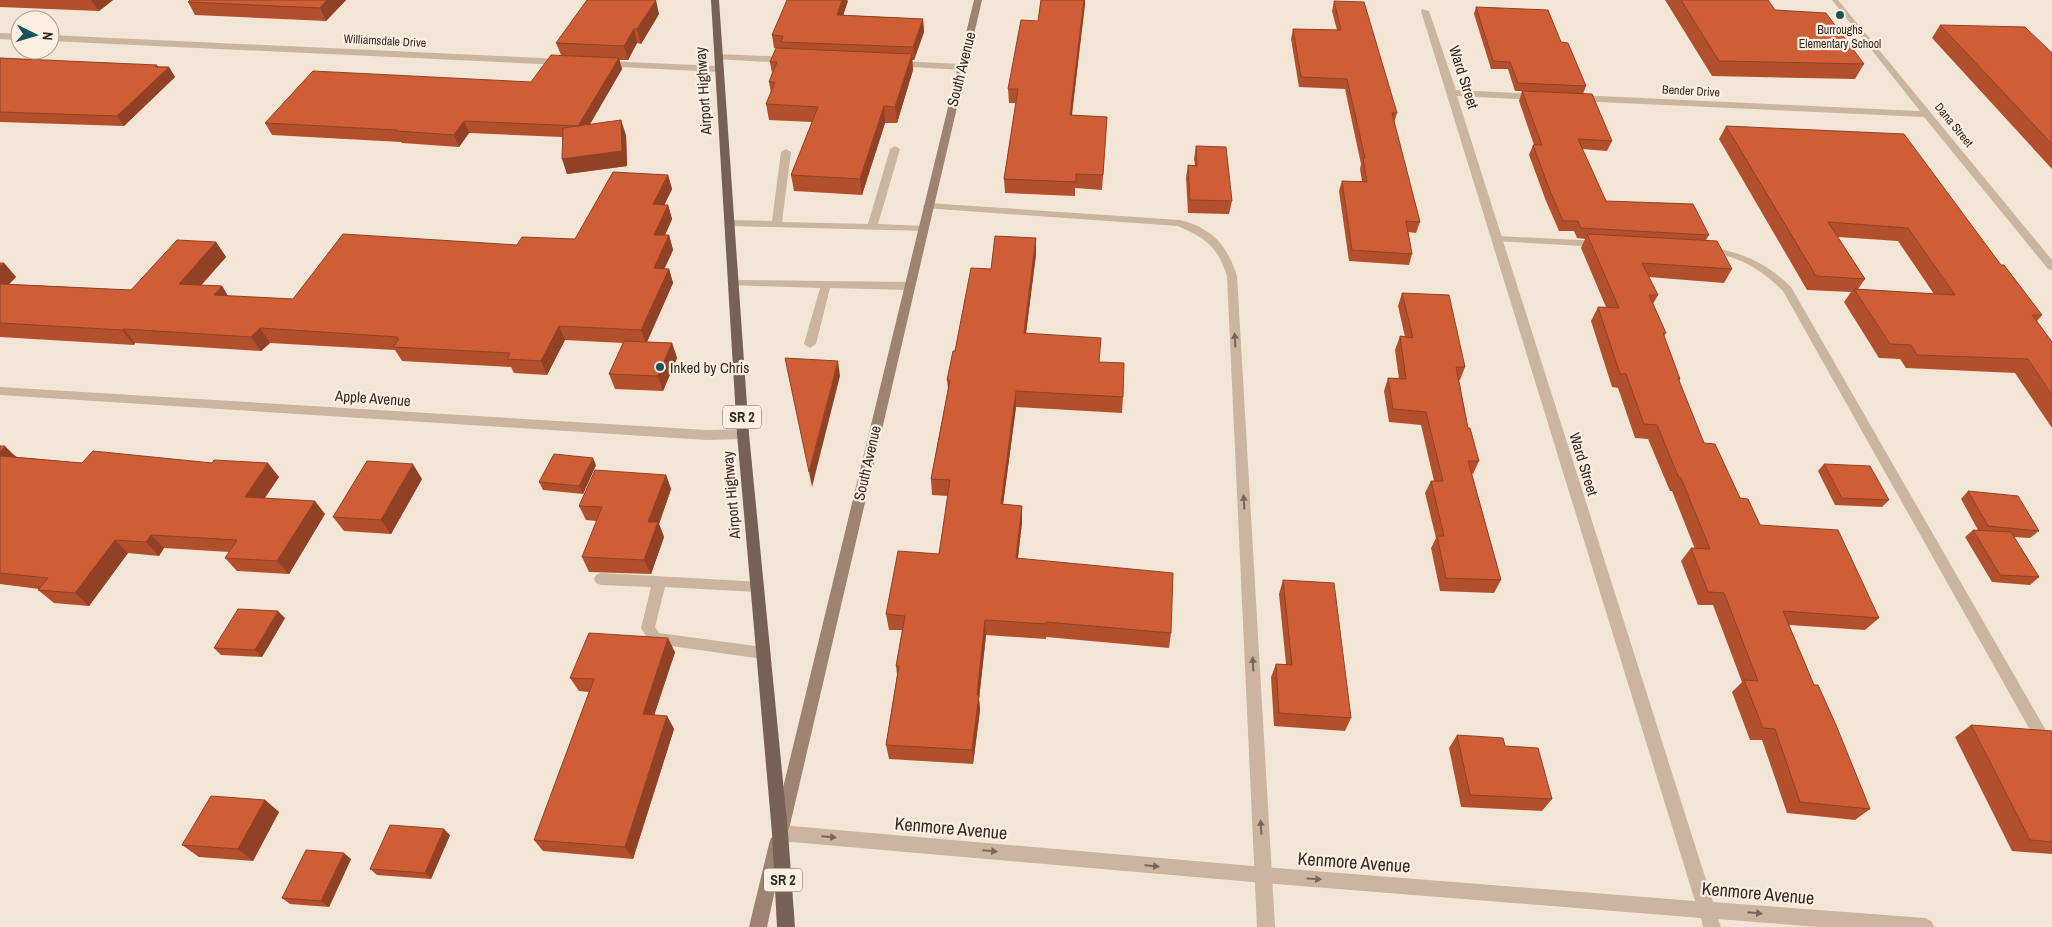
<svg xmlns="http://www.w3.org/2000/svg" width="2052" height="927" viewBox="0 0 2052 927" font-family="'Archivo Narrow',sans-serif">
  <rect width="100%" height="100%" fill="#f2e5d5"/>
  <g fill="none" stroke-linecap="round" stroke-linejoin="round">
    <!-- lane -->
    <path fill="#cbb4a0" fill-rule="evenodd" d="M718 54 789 57 793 60 789 63 715 59V55Z
      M897 61 962 64 966 67 962 70 894 66 893 64Z
      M895 146 900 149 878 224 923 226 927 227V231L729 226 724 223 729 220 772 221 781 152 786 149 791 152 782 222 868 224 890 149Z
      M928 203 1180 220C1212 228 1227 245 1237 276L1275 927H1257L1227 276C1217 246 1207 239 1178 226L924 208 923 206Z
      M1497 236 1600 241 1605 244 1600 247 1493 241 1492 239Z
      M1707 247C1740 251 1767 263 1791 287L2052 741V762L2047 760 1783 291C1767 275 1749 262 1727 256 1719 254 1711 254 1703 252L1702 250Z
      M733 280 909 282 914 286 909 290 830 288 816 344 810 348 804 344 820 288 729 285 728 283Z
      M601 573 762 582 764 586 762 590 757 592 665 587 655 627 659 633 763 647 768 649 770 653 768 657 763 659 650 643 641 628 651 587 601 585 596 583 594 579 596 575Z"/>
    <!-- street -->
    <path fill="#cbb4a0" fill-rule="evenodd" d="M1832 0H1838L2052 260V270L2048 269 1924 117 1577 101 1573 98 1577 95 1920 111Z
      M1422 9 1429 11 1456 90 1537 94 1541 97 1537 100 1457 96 1713 902 1925 918 1931 921 1934 927H1818L1718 919 1721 927H1703L1701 918 1264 883 780 841 774 839 772 833 774 827 780 825 1264 867 1695 901 1421 11Z
      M0 33 20 34V40L0 39Z
      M50 35 561 59 565 62 561 65 50 41Z
      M604 61 718 66 722 69 718 72 601 66 600 64Z
      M0 387 707 430 743 429 747 431 749 434 747 437 743 439 707 440 0 395Z"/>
    <!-- secondary -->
    <path fill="#9e8272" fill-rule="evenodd" d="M974 0H982L790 825 788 830 782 833 776 830 774 825Z
      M777 836 783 838 785 844 767 927H749L769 844 771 838Z"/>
    <!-- primary -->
    <path fill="#776054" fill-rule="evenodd" d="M711 0H719L749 434 788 833 795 927H777L772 833 737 434Z"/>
  </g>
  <!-- wall -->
  <path fill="#b2502e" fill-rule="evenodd" d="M0 0H113L99 11 0 7Z
    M346 0 326 21 195 15 188 2Z
    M787 0H847L843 15 923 19 924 32 914 60H912L913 70 897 123H885L862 195 794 191 791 175 812 122 769 120 766 104 771 93 769 82 772 73 770 62 776 48H774L772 35Z
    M1041 0H1085L1072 115 1107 117 1102 190 1075 188V196L1005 193 1004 179 1016 103H1009L1008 89 1038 21Z
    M1665 0H1768L1775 10 1864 64 1855 79 1712 76Z
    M1334 1 1397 113 1394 123 1420 222 1416 233 1408 232 1412 254 1409 265 1349 261 1339 191 1342 181H1362L1360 169 1361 164 1345 89 1299 87 1291 39 1293 29 1337 30 1332 11Z
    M1476 7 1561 42 1586 86 1583 94 1612 141 1607 151 1582 149 1606 201 1709 235 1706 240 1732 269 1724 283 1649 277 1658 295 1653 304 1666 333 1664 336 1680 379 1679 381 1704 443 1740 498 1760 525 1879 618 1865 630 1789 625 1814 685 1870 809 1855 820 1787 813 1762 740H1750L1732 692 1742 682 1713 605H1698L1681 561 1691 548 1695 549 1672 491H1670L1648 439 1635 438 1618 388 1612 387 1591 321 1598 307H1606L1581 248 1585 239 1577 238 1574 231H1559L1546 201 1529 155 1533 145H1534L1519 101 1522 91H1515L1508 69H1491L1474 14Z
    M659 14 641 44 637 43 628 60H619L622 69 590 124 626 135 627 166 567 174 562 137 469 133 459 147 402 143 401 142 272 135 265 123 531 82 561 55 556 43Z
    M1940 25 2052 53V169L1932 38Z
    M0 58 169 67 175 77 124 126 0 122Z
    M1726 126 2001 265 2042 315 2037 321 2052 342V428L2015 373 1906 368 1900 359 1879 358 1844 302 1851 292 1807 290 1719 139ZM1838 237 1898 241 1934 294 1858 289 1865 279Z
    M1196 146 1232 201 1229 214 1188 213 1186 178 1188 165H1195L1194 159Z
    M668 175 672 189 664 205H668L672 219 665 235H669L673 250 664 269H669L673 283 647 342 672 343 677 358 663 391 615 389 609 374 623 343 565 340 547 375 514 373 511 367 402 361 395 350 270 343 261 351 135 343 134 345 0 337V263H4L16 277 9 284 131 290 216 242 226 257 201 285 222 286 228 296 293 299 517 245 575 239Z
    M1036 238V254L1026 333 1099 362 1123 397 1122 413 1016 407 1003 504 1022 506V522L1018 558 1171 633 1169 648 1046 637V639L986 635 979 699 980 710 973 764 889 759 886 745 897 675 896 666 902 630H889L886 614 939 554 948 496 932 495 931 479 948 389 947 380 955 351 991 269Z
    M1402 293 1465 367 1460 380H1459L1468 428 1479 461 1473 474H1472L1501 580 1494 593 1440 591 1431 548 1436 538 1425 493 1431 481H1434L1421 425 1389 422 1384 391 1388 378 1399 379 1395 350 1400 336 1405 337 1398 306Z
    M0 446 17 457 82 463 279 477 265 498 325 514 289 574 237 571 225 558 229 552 164 548 159 556 128 553 89 606 54 603 38 590 39 589 0 584Z
    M1824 464 1889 500 1882 507 1835 505 1818 471Z
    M596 465 583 494 543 490 539 482Z
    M666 475 671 489 659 524 664 537 651 574 589 572 582 557 597 521 586 520 579 506Z
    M422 479 391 534 344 531 333 517Z
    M1968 491 2039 531 2030 538 2014 537 2039 577 2030 585 1992 582 1965 537 1973 530H1978L1961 499Z
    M1283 580 1351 718 1345 731 1274 726 1271 677 1276 664H1286L1279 594Z
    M285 618 262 657 221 655 214 648Z
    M675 652 654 715 667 716 674 729 633 859 543 851 534 840 589 692 579 691 570 678Z
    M1971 725 2052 731V854L2012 851 1955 737Z
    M1457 735 1505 746 1552 799 1542 811 1461 807 1449 748Z
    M265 800 279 812 253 861 199 857 182 845Z
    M450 835 431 879 377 875 370 869Z
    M351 859 329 907 290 904 282 898Z"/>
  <!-- shaded-wall -->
  <path fill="#914126" d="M91 0H113L99 11Z
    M327 0H346L326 21 320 8Z
    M656 0 659 14 641 44 637 29Z
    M842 0H847L848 1 839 28 837 15Z
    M1084 0H1085V5L1070 129V115Z
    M923 19 924 32 914 60 913 47Z
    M634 29 637 43 628 60 624 46Z
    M912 54 913 70 897 123 895 107Z
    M619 58 622 69 582 138 578 126Z
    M157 65 162 74 169 67 175 77 124 126 117 116Z
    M884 106 885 123 862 195 860 179Z
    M621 120 626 135 627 166 567 174 562 159Z
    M464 121 469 133 459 147 454 135Z
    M668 175 672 189 658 218 653 204Z
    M668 205 672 219 659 249 654 235Z
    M669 235 673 250 658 283 654 268Z
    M1036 238V254L1024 349V333Z
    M216 242 226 257 190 298 179 284Z
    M4 263 16 277 0 293V267Z
    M669 269 673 283 646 344 641 330Z
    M222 286 231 301 214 295Z
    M559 326 565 340 547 375 541 361Z
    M260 328 270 343 261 351 251 337Z
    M124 329 135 343 134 345 122 330Z
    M672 343 677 358 663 391 658 376Z
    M838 361 840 376 812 487 809 472Z
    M1016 391V407L1001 520V504Z
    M5 446 19 460 0 458V452Z
    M593 458 596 465 583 494 579 486Z
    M268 463 279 477 256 510 245 497Z
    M413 464 422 479 391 534 381 520Z
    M666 475 671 489 659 524 664 537 651 574 644 560 648 522Z
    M315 501 325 514 289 574 277 561Z
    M1022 506V522L1016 573V558Z
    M151 535 164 548 159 556 146 542Z
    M115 540 128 553 89 606 75 593Z
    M278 611 285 618 262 657 255 650Z
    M985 620 986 635 979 699 980 710 973 764 972 750 977 695Z
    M668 638 675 652 650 728 643 714Z
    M667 716 674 729 633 859 625 847Z
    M265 800 279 812 253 861 238 849Z
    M444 829 450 835 431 879 425 873Z
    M344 853 351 859 329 907 321 901Z"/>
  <!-- building -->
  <path fill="#cf5d36" stroke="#914126" d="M190 0H327L320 8 188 2Z
    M587 0H656L637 29H634L624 46 556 43Z
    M787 0H842L837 15 923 19 913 47 781 42 783 36 772 35Z
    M1041 0H1084L1070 115 1107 117 1103 175 1076 174V182L1004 179 1018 89H1008L1021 20 1038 21Z
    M1681 0H1768L1775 10 1826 13 1864 64 1719 61Z
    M1334 1 1364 2 1397 113H1392L1420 222 1406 221 1412 254 1352 250 1342 181 1367 182 1363 158H1365L1347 79 1301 77 1293 29 1341 30Z
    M1476 7 1548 10 1561 42 1568 43 1586 86 1518 83 1510 62 1493 61Z
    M1940 25 2025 27 2052 53V144Z
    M776 48 912 54 895 107 884 106 860 179 791 175 818 107 766 104 775 82H769L777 62H770Z
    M551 55 619 58 578 126 464 121 454 135 396 131 397 130 265 123 313 71 531 82Z
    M0 58 157 65 155 67H169L117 116 0 112Z
    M1522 91 1592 94 1612 141 1578 139 1606 201 1693 204 1709 235 1581 228 1578 221H1563L1550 191 1533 145H1542Z
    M621 120 622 151 562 159 563 128Z
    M1726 126 1904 134 2001 265H2004L2042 315H2032L2052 342V395L2028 359 1917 355 1911 345 1890 344 1854 289 1955 295 1908 228 1828 222 1865 279 1816 276Z
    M1196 146 1226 147 1232 201 1190 200 1188 165 1197 166Z
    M613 172 668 175 653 204 668 205 654 235H669L654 268 669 269 641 330 559 326 541 361 507 359 510 353 393 347 399 339H396L398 337 260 328 251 337 124 329 122 330 0 323V284L131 290 177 240 216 242 179 284 222 286 214 295 293 299 343 234 517 245 522 237 575 239Z
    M1587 234 1717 241 1732 269 1642 263 1658 295H1649L1666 333H1663L1680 379 1678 378 1704 443 1715 444 1740 498 1748 499 1760 525 1838 530 1879 618 1783 611 1814 685H1818L1836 725 1870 809 1800 802 1775 729 1763 728 1744 680 1758 681 1724 593 1708 592 1691 548 1710 549 1681 478H1679L1657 425 1644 424 1626 374H1620L1598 307 1619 308Z
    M995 236 1036 238 1024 333 1101 338 1099 362 1124 363 1123 397 1016 391 1001 504 1022 506 1016 558 1173 573 1171 633 1046 622V624L985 620 977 695H979L972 750 886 745 899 666H896L905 616 886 614 898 551 939 554 950 480 931 479 950 380H947L953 351H955L971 268 991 269Z
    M0 263H4L0 267Z
    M1402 293 1449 295 1465 367H1456L1468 428H1470L1479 461H1468L1501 580 1446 578 1437 536H1444L1431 481H1443L1426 412 1393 409 1388 378 1406 379 1400 336 1413 338Z
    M624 341 672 343 658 376 609 374Z
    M785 358 838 361 809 472Z
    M0 446H5L0 452Z
    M93 451 212 463 214 460 268 463 245 497 315 501 277 561 225 558 237 540 151 535 146 542 115 540 75 593 38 590 48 578 0 573V456L82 463Z
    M554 454 593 458 579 486 539 482Z
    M367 461 413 464 381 520 333 517Z
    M1824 464 1870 466 1889 500 1842 498Z
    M595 470 666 475 648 522H658L644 560 582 557 602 507 579 506Z
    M1968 491 2018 496 2039 531 1988 526Z
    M1973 530 2011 532 2039 577 2000 575Z
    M1283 580 1334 583 1351 718 1279 713 1276 664 1292 665Z
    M238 609 278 611 255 650 214 648Z
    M589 633 668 638 643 714 667 716 625 847 534 840 594 679 570 678Z
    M1971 725 2052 731V842L2030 840Z
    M1457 735 1503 738 1505 746 1538 748 1552 799 1470 795Z
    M211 796 265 800 238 849 182 845Z
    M390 825 444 829 425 873 370 869Z
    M306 850 344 853 321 901 282 898Z"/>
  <!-- one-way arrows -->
  <defs><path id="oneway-solid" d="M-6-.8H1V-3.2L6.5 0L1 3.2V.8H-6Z" transform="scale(1.25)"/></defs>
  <g fill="#78685c">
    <use href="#oneway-solid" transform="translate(1235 340) rotate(-93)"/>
    <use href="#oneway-solid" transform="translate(1244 502) rotate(-93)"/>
    <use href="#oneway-solid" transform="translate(1253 664) rotate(-93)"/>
    <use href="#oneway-solid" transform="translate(1261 827) rotate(-93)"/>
    <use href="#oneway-solid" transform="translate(829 837) rotate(5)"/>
    <use href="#oneway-solid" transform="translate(990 851) rotate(5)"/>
    <use href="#oneway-solid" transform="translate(1152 866) rotate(5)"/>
    <use href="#oneway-solid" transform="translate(1314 879) rotate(4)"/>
    <use href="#oneway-solid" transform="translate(1755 913) rotate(5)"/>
  </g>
  <!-- markers -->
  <g fill="#175358" stroke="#faefe1" stroke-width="2">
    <circle cx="1840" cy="15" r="5"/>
    <circle cx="660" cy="367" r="5"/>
  </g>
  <g text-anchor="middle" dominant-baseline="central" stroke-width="4.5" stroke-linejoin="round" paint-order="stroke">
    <!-- far-poi labels -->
    <g font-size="12" fill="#342924" stroke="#faefe1">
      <text x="1840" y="30">Burroughs<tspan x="1840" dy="14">Elementary School</tspan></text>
    </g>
    <!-- far-street labels -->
    <g font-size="12" fill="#342924" stroke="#faefe1">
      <text transform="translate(385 41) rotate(3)">Williamsdale Drive</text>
      <text transform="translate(1691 91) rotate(3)">Bender Drive</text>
      <text transform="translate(1954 125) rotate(51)">Dana Street</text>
    </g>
    <!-- shield labels -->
    <g fill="#faefe1" stroke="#6f645d" stroke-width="1">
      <rect x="723" y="405.5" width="38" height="23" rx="4"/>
      <rect x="764" y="868.5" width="38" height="23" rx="4"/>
    </g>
    <g font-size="14" font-weight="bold" fill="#342924">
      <text x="742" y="417">SR 2</text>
      <text x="783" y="880">SR 2</text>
    </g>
    <!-- street labels -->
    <g font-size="15" fill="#342924" stroke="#faefe1">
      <text transform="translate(961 69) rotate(-76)">South Avenue</text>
      <text transform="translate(1464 77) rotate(72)">Ward Street</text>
      <text transform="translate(703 91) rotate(-94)">Airport Highway</text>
      <text transform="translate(373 398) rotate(4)">Apple Avenue</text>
      <text transform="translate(867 463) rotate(-77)">South Avenue</text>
      <text transform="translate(1584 464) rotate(73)">Ward Street</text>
      <text transform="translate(731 495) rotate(-95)">Airport Highway</text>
    </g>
    <!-- poi labels -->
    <g font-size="15" fill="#342924" stroke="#faefe1" text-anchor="start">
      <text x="670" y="367">Inked by Chris</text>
    </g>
    <!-- near-street labels -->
    <g font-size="18" fill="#342924" stroke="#faefe1">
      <text transform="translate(951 828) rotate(5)">Kenmore Avenue</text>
      <text transform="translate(1354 862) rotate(4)">Kenmore Avenue</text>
      <text transform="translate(1758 893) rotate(5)">Kenmore Avenue</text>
    </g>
  </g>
  <!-- north arrow -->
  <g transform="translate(35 35) rotate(95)"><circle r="24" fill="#faefe1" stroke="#aba095"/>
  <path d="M0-4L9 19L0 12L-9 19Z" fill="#175358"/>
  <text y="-8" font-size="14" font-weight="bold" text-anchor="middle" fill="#342924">N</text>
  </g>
</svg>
